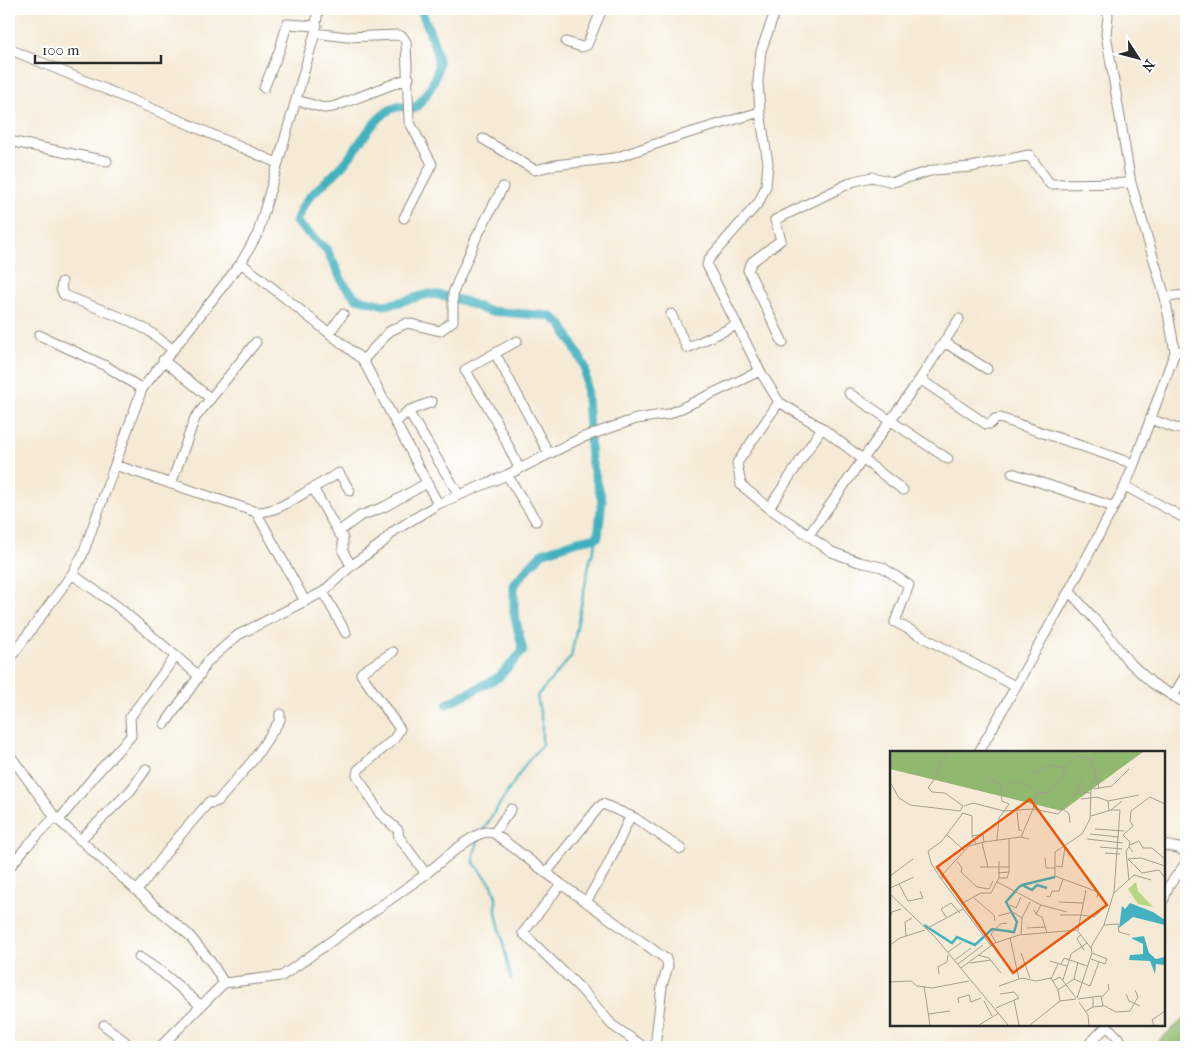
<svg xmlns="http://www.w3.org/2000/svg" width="1195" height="1056" viewBox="0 0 1195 1056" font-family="'IM FELL French Canon',serif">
  <rect width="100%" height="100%" fill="#fff"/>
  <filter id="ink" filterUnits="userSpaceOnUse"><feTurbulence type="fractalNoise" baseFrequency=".02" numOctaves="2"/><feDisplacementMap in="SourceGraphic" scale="10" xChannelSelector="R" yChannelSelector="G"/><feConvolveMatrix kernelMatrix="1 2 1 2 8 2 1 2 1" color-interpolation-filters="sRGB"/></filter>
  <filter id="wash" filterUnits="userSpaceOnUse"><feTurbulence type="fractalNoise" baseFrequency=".0096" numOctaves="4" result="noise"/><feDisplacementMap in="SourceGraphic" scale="20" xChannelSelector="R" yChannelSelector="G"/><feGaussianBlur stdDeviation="1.12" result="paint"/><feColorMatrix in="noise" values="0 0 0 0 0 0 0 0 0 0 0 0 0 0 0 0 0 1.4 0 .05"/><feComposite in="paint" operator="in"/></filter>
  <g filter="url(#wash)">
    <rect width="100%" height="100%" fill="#f5ead5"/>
    <!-- forest -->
    <path fill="#90b86e" stroke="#5e724c" d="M1186 1017V1047H1151Z"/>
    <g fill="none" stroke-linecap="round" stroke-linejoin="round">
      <!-- stream -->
      <path stroke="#43b1bf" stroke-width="2.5" d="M483 830 525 765 542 745V723L537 696 571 657 590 560 598 537
        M479 838 474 854V863L492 885 496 897V912L511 979"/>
      <!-- canal -->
      <path stroke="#43b1bf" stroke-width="9" d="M421 9C426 23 439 52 438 65 437 81 425 98 414 109 407 107 398 105 391 109 370 122 360 145 344 164 324 187 306 191 296 222L327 250 343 283 356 298 384 305 396 303 429 294 439 295 464 301 488 311 551 316 562 325 585 367 591 460 602 500 598 537 578 541 542 553 514 584V612L523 651 499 677 447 704"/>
    </g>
  </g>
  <g filter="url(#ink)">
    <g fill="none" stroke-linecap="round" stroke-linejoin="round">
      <!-- minor casing -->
      <g stroke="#908a80" stroke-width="11">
        <path id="minor" d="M776 9 761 51 758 81 760 112 768 163 766 186 759 202 709 259 707 265 760 371 779 402 822 428 903 490
          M1107 9 1108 16 1106 34 1131 183 1165 297 1175 352 1134 464 1125 486
          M315 33 347 37 398 35 403 37 406 42 409 121 432 164 404 218
          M566 42 582 47 587 45 602 9
          M9 49 179 120 277 163
          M264 88 280 49 287 24 317 26
          M296 100 324 108 333 107 409 78
          M483 139 535 170 555 165 615 158 679 136 760 112
          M9 141 107 161
          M241 263 363 360 438 504
          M62 282 61 289 64 295 128 320 149 331 172 349
          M1165 297 1186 295
          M671 314 687 348 737 325
          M329 333 343 314
          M39 335 106 366 142 389
          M517 341 465 370 493 415 519 468
          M944 342 987 369
          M783 343 748 270 752 262 781 240 775 220 854 181 872 177 893 182 934 170 971 167 1029 155 1050 184 1131 183
          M1175 352 1186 351
          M495 353 549 454
          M163 360 210 398
          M363 360 390 331 407 323 440 331 453 321V293L476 238 503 187
          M920 379 986 424H990L995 419 1000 418 1134 464
          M849 393 948 459
          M779 402 737 463 741 485 769 508 822 428
          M408 411 459 495
          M1150 419 1175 428 1186 429
          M395 423 408 411 432 402
          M115 465 256 512C278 512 295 498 313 488
          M1012 473 1114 507
          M507 475 536 521
          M171 484 195 418 256 342
          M350 491 339 473 313 488 338 532 343 538V551L351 566 382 543 394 531 438 504 507 475 581 438 636 419 669 414 760 371
          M769 508 832 552 859 562 882 567 909 585 895 622 1015 686
          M256 512 305 601
          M338 532 360 516 384 507 427 483
          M808 536 920 379 959 319
          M72 574 117 606 199 676
          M1069 591 1105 631 1128 661 1152 683 1186 704
          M323 592 346 633
          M393 652 362 672 361 674 400 729 394 739 358 770 357 775 380 814 398 830 399 837 426 874
          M9 660 72 574 83 554 142 389 241 263 258 233 315 33 318 9
          M1173 696 1186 675
          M165 724 199 676 207 662 238 635 323 592 351 566
          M979 752 1069 591 1125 486 1186 519
          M9 754 55 817 137 891 189 935 211 962 224 983
          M59 820 96 774 131 736 130 717 176 656
          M494 833 511 809
          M80 840 131 790 146 769
          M1164 845 1178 848 1186 853
          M9 868 27 846 55 817
          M546 873 599 807 603 804 635 818 681 849
          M561 884 523 933 581 989 612 1025 644 1047
          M137 891 176 840 209 802 212 803 218 801 254 759 280 720V714
          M1164 899 1168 887 1186 863
          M586 902 608 865 630 817
          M139 957 163 973 200 1005
          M104 1025 132 1047
          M160 1047 224 983 282 976 426 874C438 864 471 834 486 832 487 832 493 833 494 833L561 884 666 959 668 966 662 986 655 1047
          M1086 1047 1107 1026 1127 1047"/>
      </g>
      <!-- minor -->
      <use href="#minor" stroke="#fff" stroke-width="9"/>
    </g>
  </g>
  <!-- overview -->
  <g transform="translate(890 751)">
    <rect width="275" height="275" fill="#f5ead5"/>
    <path d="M246 131 248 140 263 156 248 153 238 138Z" fill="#b6d880"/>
    <path d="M0 1H253L172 60 0 18Z" fill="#90b86e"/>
    <path d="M240 152 263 161 275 169V174L243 166 229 177 232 155 235 158ZM254 185 259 202 266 208 275 206V214L266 213 265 223 260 210 239 209 240 204 253 203V193L241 187Z" fill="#43b1bf"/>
    <path fill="none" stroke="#43b1bf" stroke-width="2.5" d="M132 134 165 126M34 174 62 192 67 186 85 194 102 178 124 181 127 171 116 151 129 136 132 134 142 139 147 134 157 137"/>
    <path fill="none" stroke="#a49e91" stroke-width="1" d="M206 1 202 14 206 23 201 39 200 68 192 83 165 101V125L208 141 207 147M186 4 203 9M142 22 161 14 174 17M206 23 209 38M97 26 111 33 112 50 119 53 114 60 143 58 131 86 139 88M0 31 9 47 20 54 70 60 73 55 55 42 42 41 38 37 48 23V18L58 1M113 38 123 30 137 34 148 42 160 41 171 28 177 14 188 5M203 38 222 35 239 18M146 41 143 58 168 63 187 41 201 42M187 41 193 27M191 48 207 46 218 50M74 55 83 52 114 60 109 67 107 89M173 58 179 63 180 72M219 60 218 50 249 44M127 61 129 79 132 80M201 65 221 59 232 50M205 78 234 80M200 83 229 86M57 84 74 99M82 85 93 83 94 91 131 86M119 88V121M197 88 233 92M94 91 79 95 52 124V129L101 195M92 92 98 116M240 94 249 90 253 97H262L275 108M210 96 232 98M243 101 239 96 240 91 233 84 243 75 240 70 241 60 260 46 275 53M215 102 230 103M155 107 156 117H165M238 108 252 122 269 119 275 127M238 108 251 107 275 115M67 110 72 117 71 121 87 136 99 138 103 130M166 115 172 116 175 96M90 116H119M108 122 119 121 117 127H109M0 125 23 108M51 128 41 112 38 100 51 91 73 62 82 65V85L86 93M239 129 236 100 239 96M107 131 151 154 146 163 144 159M9 133 18 150 33 147 30 140M0 137 24 126M224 142 244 124 261 129M0 143 45 186 118 274M156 145 160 146 162 140H169L173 128M84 147 104 164 105 170M169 151 193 152M71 153 91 142H101L109 127V110M120 154 126 157 131 146M151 154 177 161M146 163 152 166 157 182M170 164H192M192 164 204 166 210 161M108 165 123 161 132 167M56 166 51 158 61 152 70 162M0 167 2 161 11 158M214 174 228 173 229 181 240 184M137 177 155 176M36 178 73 158M188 179 196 139M191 183 187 188 194 199M131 184 132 167 140 151M16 185 15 171 22 167M120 187 129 228M106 192 101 183 110 173 117 172M0 194 10 187 35 179M58 201 72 191M131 202 140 227M88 204 99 207 111 222M201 208 215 213 217 208 202 202M65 209 81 197M160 210 177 215M80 212 101 209M68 213 93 194M171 213 174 207 197 215M71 217 105 192 129 184 187 179 201 197M49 223 48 216 57 211 58 204M161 228 168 213M184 228 188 211M173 229 181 203 197 192M162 230 170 226 186 247M0 231 21 230 27 235 42 237 79 230M34 235 40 274M109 235 132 227 146 230 161 227 168 239 170 250M168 239 184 228 200 235 209 211M236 243 239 250 250 255M212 246 219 238 218 233M187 247 202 202 201 196 214 174 224 141 230 59H221M188 248 211 245 213 255 203 256M124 249 129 274M94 250 102 265M189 251 198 264 199 274M69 252 68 247 79 244 81 251 91 247M213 254 226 261 240 260 248 246 245 239M106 257 129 247 124 241 110 243M196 260 203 256V246M39 263 60 260M89 274 109 262M140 274 170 250 186 248M264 274 262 269 275 260"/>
    <path fill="#e8590c" fill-opacity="0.15" stroke="#e8590c" stroke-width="2.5" d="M140 48 217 154 123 222 47 116Z"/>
    <rect width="275" height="275" fill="none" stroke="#2b2b2b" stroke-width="2.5"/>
  </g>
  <!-- margin -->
  <rect width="1195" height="1056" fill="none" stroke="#fff" stroke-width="30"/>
  <!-- north arrow -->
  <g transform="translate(1138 58) rotate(126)" stroke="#ffffff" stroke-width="4" paint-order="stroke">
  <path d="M0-4L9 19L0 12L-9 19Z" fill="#2b2b2b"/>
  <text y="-8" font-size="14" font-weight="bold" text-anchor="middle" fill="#2b2b2b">N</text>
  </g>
  <!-- scale -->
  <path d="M35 55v8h126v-8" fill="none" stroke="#2b2b2b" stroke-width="2.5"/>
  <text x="42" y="55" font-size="15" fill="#2b2b2b" stroke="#ffffff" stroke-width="4" paint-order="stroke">100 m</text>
</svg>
